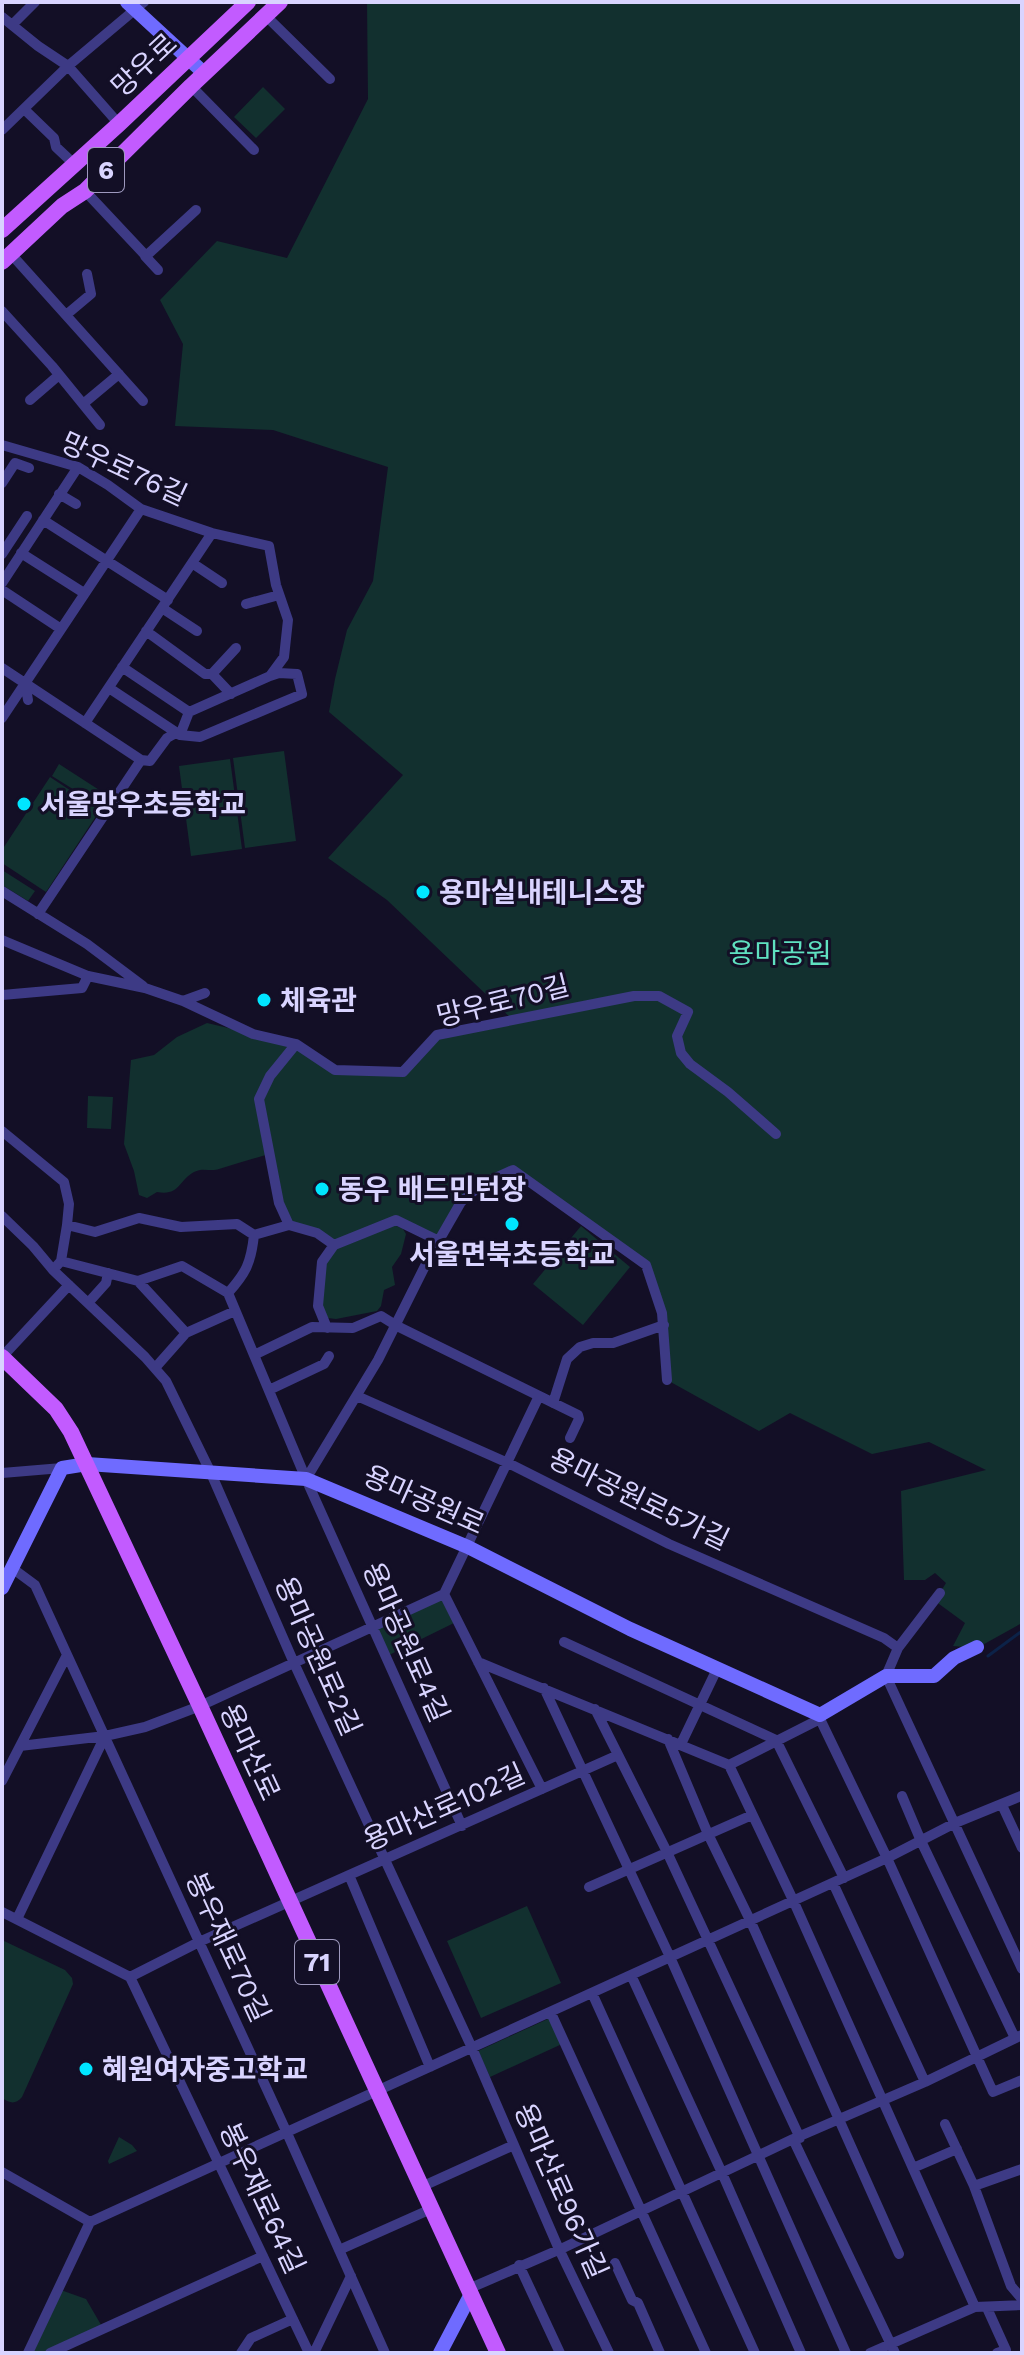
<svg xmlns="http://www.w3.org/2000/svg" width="1024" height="2355" viewBox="0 0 1024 2355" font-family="'Work Sans','Noto Sans KR',sans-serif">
  <rect width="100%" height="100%" fill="#130f26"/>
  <!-- green -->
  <path fill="#12302f" d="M367 2H1022V1623L977 1648 953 1646 965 1623 935 1601 946 1583 935 1573 925 1580H904L901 1491 986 1470 929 1442 872 1454 790 1413 759 1431 667 1380 662 1313 646 1265 513 1171 461 1202 439 1241 396 1220 334 1245 289 1225 269 1154C252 1159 236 1164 219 1169 211 1172 203 1167 194 1172 178 1181 180 1196 157 1192L147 1198 139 1195 134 1171 124 1144 131 1060 154 1055 177 1037 207 1023 296 1044 335 1070 403 1072 437 1035 513 1020 387 900 328 858 403 775 329 712 335 679 347 630 373 581 388 467 273 430 175 426 183 344 160 300 217 241 287 258 368 99Z
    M263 87 285 109 256 138 234 117Z
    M284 751 296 841 245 848 233 758Z
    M230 759 242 849 191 856 179 766Z
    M59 764 107 795 100 806 52 776Z
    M50 777 100 810 46 892 2 863V850Z
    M2 870 35 891 28 901 2 885Z
    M88 1096 113 1097 111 1129 87 1128Z
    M394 1225 403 1229 406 1234 401 1254 392 1267 395 1285 384 1290 381 1306 377 1311 336 1319 328 1318 321 1305 326 1264 337 1248Z
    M581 1226 630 1267 583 1325 533 1284Z
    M443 1595 456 1622 387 1656 374 1628Z
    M527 1906 561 1983 481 2018 447 1941Z
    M2 1940 65 1970 72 1978 73 1984 22 2097C15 2105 10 2103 2 2098Z
    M550 2018 562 2044 490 2077 478 2051Z
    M119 2137 132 2145 137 2151 109 2164 108 2161Z
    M58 2289 86 2299 104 2330 50 2353H28Z"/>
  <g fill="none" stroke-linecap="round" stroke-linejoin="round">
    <!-- stream -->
    <path stroke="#0c2248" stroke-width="3" d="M988 1656 1022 1631"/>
    <!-- street -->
    <path stroke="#3d3a85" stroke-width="10" d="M266 16 330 79
      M2 17 38 46 68 66 119 124
      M12 25 35 2
      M191 86 254 150
      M24 109 54 138 56 147 73 163
      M2 130 68 66 144 2
      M85 191 146 256 196 210
      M11 254 143 401
      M145 256 158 270
      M2 311 52 366 100 425
      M66 315 91 294 87 274
      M30 400 59 375
      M83 404 119 374
      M2 445 78 467 108 485 141 509 212 533 269 546 276 585 288 620 284 657 270 676 189 712 180 735
      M2 483 15 463 29 468
      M59 494 76 504
      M43 520 168 600
      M21 553 84 593
      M2 554 27 516
      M192 563 222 583
      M2 583 78 467
      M2 590 61 629
      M246 604 279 595
      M162 608 197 631
      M146 631 205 674H212
      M122 667 189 712
      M2 668 141 760
      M25 682 28 700
      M109 688 180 735 200 737 302 694 297 674 279 673 270 676
      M231 694 212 674 236 648
      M2 718 141 509
      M85 723 212 533
      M141 760 150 761 167 738 176 733
      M2 891 87 944 143 986
      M38 914 141 760
      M2 940 88 976 145 988 183 1001 253 1034 296 1044 335 1070 403 1072 437 1035 634 996H659L688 1012 677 1036 681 1053 690 1064 728 1092 776 1134
      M2 995 82 988 88 976
      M183 1001 205 993
      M2 1131 64 1182 69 1204 67 1225 95 1232 139 1218 181 1227 237 1224 254 1235 289 1225
      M2 1216 33 1246 53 1270 145 1357 166 1381 210 1471 294 1663 472 2048 558 2247 609 2353
      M289 1225 279 1203 259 1099 270 1076 296 1044
      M289 1225 317 1233 334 1245
      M61 1261 67 1225
      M53 1270 61 1261 138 1281 182 1266 228 1293 306 1479 462 1826
      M138 1281 186 1333
      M228 1293C246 1273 251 1263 254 1235
      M88 1303 106 1283 108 1273
      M327 1328 318 1306 322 1262 334 1245 396 1220 439 1241
      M254 1355 312 1327 353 1328 381 1316 397 1326 578 1415 579 1419 570 1438
      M2 1357 69 1285
      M155 1368 186 1333 235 1311
      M269 1390 324 1364 329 1356
      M357 1396 508 1463 669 1544 884 1638 898 1648
      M539 1396 444 1594 542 1789
      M553 1403 567 1359 580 1347 593 1343H613L664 1325
      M2 1473 62 1468
      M306 1479 378 1360 430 1256 461 1202 482 1184 513 1170 646 1265 662 1313 667 1380
      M12 1568 35 1585 287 2133 385 2353
      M940 1593 898 1648 886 1676 1022 1969
      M564 1642 776 1740 844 1878
      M478 1662 729 1765
      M544 1688 670 1957 846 2353
      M595 1709 667 1852 800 2138
      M820 1719 887 1858 993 2092 1022 2080
      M668 1739 708 1834 750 1920 899 2254
      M681 1744 717 1669
      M20 1746 105 1736
      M729 1765 793 1900 975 2307
      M729 1765 820 1719V1715
      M2 1781 67 1655
      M902 1796 921 1841 1015 2038
      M1002 1805 1022 1848
      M349 1875 430 2067
      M833 1883 925 2082
      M589 1887 752 1815
      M2 1912 130 1977 309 2353
      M17 1919 105 1736 145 1727 200 1706 444 1594
      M631 1975 722 2173 801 2353
      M130 1977 199 1942 618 1755
      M592 1993 755 2353
      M551 2013 706 2353
      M945 2124 974 2186 1011 2286 1022 2299
      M793 2139 895 2353
      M913 2168 957 2149
      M2 2172 90 2222
      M974 2186 1022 2169
      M421 2187 514 2145
      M90 2222 887 1858 955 1823 1021 1796
      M339 2250 431 2209
      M615 2263 632 2300 638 2303 660 2353
      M519 2265 560 2353
      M468 2289 563 2248 793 2139 925 2082 1022 2035
      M987 2308 1006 2350 997 2353
      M28 2353 90 2222
      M50 2353 263 2256
      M241 2353 251 2338 293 2319
      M314 2353 351 2276
      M870 2353 975 2307 1022 2305"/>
    <!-- secondary -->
    <path stroke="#6f6bff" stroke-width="14" d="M127 2 204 73
      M2 1588 62 1468 87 1464 306 1479 468 1547 630 1629 820 1715 886 1676H934L954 1658 977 1647
      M440 2353 471 2294"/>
    <!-- primary -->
    <path stroke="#c25bff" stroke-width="16" d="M2 230 119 124 248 2
      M2 262 62 206 85 191 191 86 280 2
      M2 1357 56 1409 71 1432 200 1706 498 2353"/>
  </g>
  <!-- markers -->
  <g fill="#00e5ff" stroke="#130f26" stroke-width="3">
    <circle cx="24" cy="804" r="8"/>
    <circle cx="423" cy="892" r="8"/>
    <circle cx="264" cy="1000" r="8"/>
    <circle cx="322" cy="1189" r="8"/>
    <circle cx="512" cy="1224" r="8"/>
    <circle cx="86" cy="2069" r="8"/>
  </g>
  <g text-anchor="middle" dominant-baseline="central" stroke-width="6" stroke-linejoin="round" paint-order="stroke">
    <!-- shield labels -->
    <g fill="#130f26" stroke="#9e99be" stroke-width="2">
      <rect x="88" y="148" width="36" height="44" rx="6"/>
      <rect x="295" y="1940" width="44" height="44" rx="6"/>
    </g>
    <g font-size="26" font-weight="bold" fill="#d9d4ff">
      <text x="106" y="170">6</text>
      <text x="317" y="1962">71</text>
    </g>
    <!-- street labels -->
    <g font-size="28" fill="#d9d4ff" stroke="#130f26">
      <text transform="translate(144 65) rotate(-43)">망우로</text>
      <text transform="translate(124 469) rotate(25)">망우로76길</text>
      <text transform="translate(503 1001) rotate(-14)">망우로70길</text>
      <text transform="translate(639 1499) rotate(26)">용마공원로5가길</text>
      <text transform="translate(424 1500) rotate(24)">용마공원로</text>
      <text transform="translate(406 1642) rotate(66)">용마공원로4길</text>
      <text transform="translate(318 1656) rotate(66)">용마공원로2길</text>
      <text transform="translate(250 1752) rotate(65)">용마산로</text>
      <text transform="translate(444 1807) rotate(-24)">용마산로102길</text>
      <text transform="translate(228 1947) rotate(65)">봉우재로70길</text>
      <text transform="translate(561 2191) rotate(66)">용마산로96가길</text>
      <text transform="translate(262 2198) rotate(65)">봉우재로64길</text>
    </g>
    <!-- poi labels -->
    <g font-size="28" font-weight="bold" fill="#d9d4ff" stroke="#130f26" text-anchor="start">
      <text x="40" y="804">서울망우초등학교</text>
      <text x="439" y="892">용마실내테니스장</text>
      <text x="280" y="1000">체육관</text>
      <text x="338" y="1189">동우 배드민턴장</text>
      <text x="512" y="1254" text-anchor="middle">서울면북초등학교</text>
      <text x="102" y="2069">혜원여자중고학교</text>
    </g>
    <!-- park labels -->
    <g font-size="28" fill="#5fe0c0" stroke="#130f26">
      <text x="780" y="953">용마공원</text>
    </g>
  </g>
  <!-- border -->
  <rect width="1024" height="2355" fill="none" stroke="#d9d4ff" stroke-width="8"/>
</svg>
